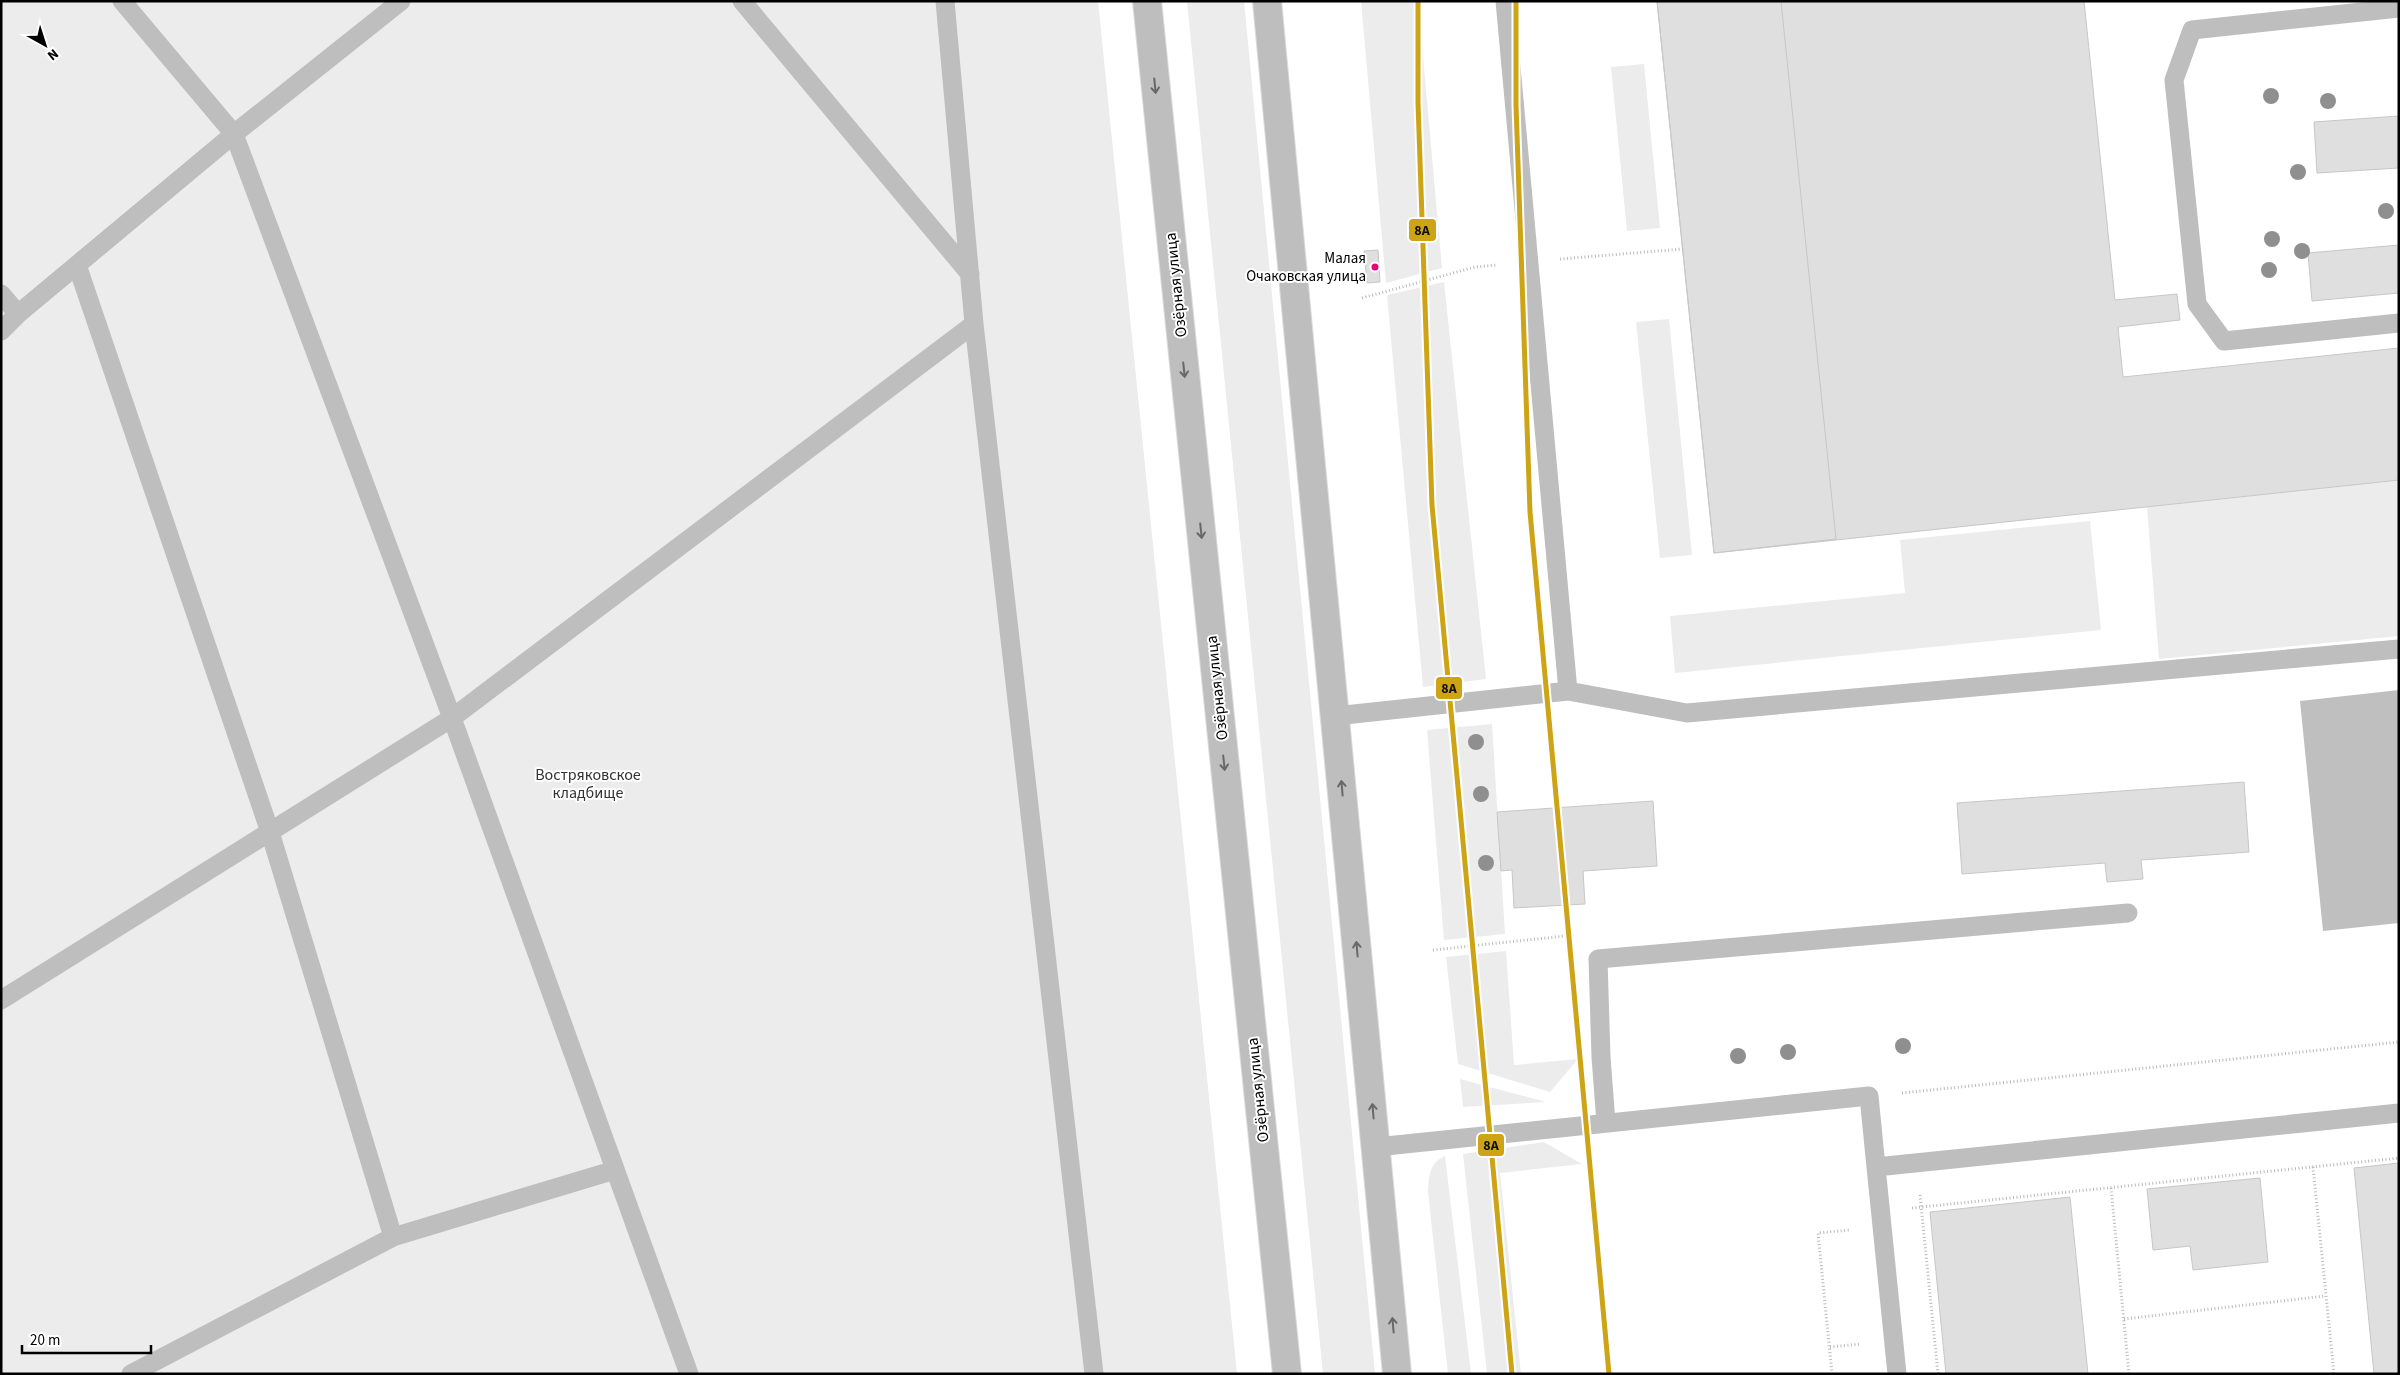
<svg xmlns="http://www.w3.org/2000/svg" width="2400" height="1375" viewBox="0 0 2400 1375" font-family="'Source Sans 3',sans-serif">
  <rect width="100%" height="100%" fill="#fff"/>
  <!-- green -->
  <path fill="#ececec" d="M1 1H1098L1237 1374H1Z
    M1187 1H1244L1375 1374H1323Z
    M1361 1H1418L1442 268 1386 283Z
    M1644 64 1660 228 1627 231 1611 67Z
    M1444 282 1486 679 1423 687 1387 295Z
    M1669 319 1692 555 1660 558 1636 322Z
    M2399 480V636L2159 659 2147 507Z
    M2090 521 2101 630 1675 673 1670 616 1905 593 1900 540Z
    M1492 724 1505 934 1444 940 1427 730Z
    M1506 951 1514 1065 1578 1059 1550 1092 1458 1064 1446 957Z
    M1460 1079 1546 1102 1463 1107Z
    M1544 1142 1582 1164 1500 1173 1521 1374H1487L1463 1154Z
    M1445 1156 1471 1374H1448L1428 1192C1429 1176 1429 1163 1445 1156Z"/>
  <!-- water -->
  <path fill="#bfbfbf" d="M2399 690V923L2323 931 2300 701Z"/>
  <!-- building -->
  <path fill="#dfdfdf" stroke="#c7c7c7" d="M1657 1H1781L1836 539 1714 553Z
    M1657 1H2084L2115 300 2177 294 2180 320 2118 327 2123 377 2399 348V480L1714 553Z
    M2399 116V168L2317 173 2314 122Z
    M2399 245V293L2312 301 2308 253Z
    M1378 250 1380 282 1367 283 1364 251Z
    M2244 782 2249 852 2141 860 2143 879 2107 882 2105 863 1962 874 1957 803Z
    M1653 801 1657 866 1583 871 1585 904 1514 908 1512 870 1501 871 1497 812Z
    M2399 1163V1374H2374L2354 1168Z
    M2260 1178 2268 1262 2193 1270 2190 1246 2153 1250 2147 1189Z
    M2070 1197 2088 1374H1946L1930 1212Z"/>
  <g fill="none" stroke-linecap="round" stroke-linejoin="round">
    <!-- primary casing -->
    <g stroke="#dbdbdb" stroke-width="30">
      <path id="primary" d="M1147 1 1287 1374
        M1267 1 1397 1374"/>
    </g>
    <!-- path -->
    <path stroke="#b9b9b9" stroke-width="3" stroke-dasharray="1 2.5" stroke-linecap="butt" d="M1560 259 1683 249
      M1362 298 1475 267 1497 265
      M1433 950 1574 935
      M1902 1093 2399 1042
      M2313 1167 2334 1374
      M2111 1188 2129 1374
      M1920 1195 1938 1374
      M1912 1208 2399 1158
      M2124 1319 2325 1296
      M1830 1347 1861 1344
      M1832 1374 1818 1233 1849 1230"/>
    <!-- service -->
    <path stroke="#bebebe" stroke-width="19" d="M122 1 234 134 452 718 689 1374
      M742 1 970 274
      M945 1 974 324 1094 1374
      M1505 1 1568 691
      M2399 8 2192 30 2174 80 2197 304 2224 341 2399 323
      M77 265 270 832 393 1237
      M1 294 18 314
      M1 331 18 314 234 134 401 1
      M1335 716 1568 691 1687 713 2399 649
      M1 1000 452 718 974 324
      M1606 1123 1601 1057 1598 959 2128 913
      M1376 1147 1869 1096 1876 1167
      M131 1374 393 1237 615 1170
      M1897 1374 1876 1167 2399 1113"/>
    <!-- primary -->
    <use href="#primary" stroke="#bebebe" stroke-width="28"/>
    <!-- metro-1 casing -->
    <g stroke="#fff" stroke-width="9">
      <path id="metro-1" d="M1418 1V103L1432 505 1512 1374
        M1516 1V105L1530 512 1609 1374"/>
    </g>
    <!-- metro-1 -->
    <use href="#metro-1" stroke="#cca416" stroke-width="5"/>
  </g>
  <!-- trees -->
  <g fill="#8f8f8f">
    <circle cx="2271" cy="96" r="8"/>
    <circle cx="2328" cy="101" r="8"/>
    <circle cx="2298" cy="172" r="8"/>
    <circle cx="2386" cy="211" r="8"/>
    <circle cx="2272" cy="239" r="8"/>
    <circle cx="2302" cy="251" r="8"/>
    <circle cx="2269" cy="270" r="8"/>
    <circle cx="1476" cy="742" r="8"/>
    <circle cx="1481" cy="794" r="8"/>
    <circle cx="1486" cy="863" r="8"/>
    <circle cx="1903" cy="1046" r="8"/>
    <circle cx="1788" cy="1052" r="8"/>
    <circle cx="1738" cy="1056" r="8"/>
  </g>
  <!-- one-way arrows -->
  <defs><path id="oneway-shaft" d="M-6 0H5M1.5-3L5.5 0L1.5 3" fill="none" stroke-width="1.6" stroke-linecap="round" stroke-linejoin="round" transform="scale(1.25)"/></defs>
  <g stroke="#686868">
    <use href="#oneway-shaft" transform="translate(1155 86) rotate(84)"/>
    <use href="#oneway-shaft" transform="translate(1184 370) rotate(84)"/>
    <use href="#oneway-shaft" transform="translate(1201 531) rotate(84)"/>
    <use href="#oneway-shaft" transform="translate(1224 763) rotate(84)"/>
    <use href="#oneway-shaft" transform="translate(1342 788) rotate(-95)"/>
    <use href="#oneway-shaft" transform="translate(1357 949) rotate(-95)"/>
    <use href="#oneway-shaft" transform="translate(1373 1111) rotate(-95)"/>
    <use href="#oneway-shaft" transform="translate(1393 1325) rotate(-95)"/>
  </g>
  <!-- markers -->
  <circle fill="#e5007d" stroke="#fff" stroke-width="2" cx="1375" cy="267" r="4.5"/>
  <g text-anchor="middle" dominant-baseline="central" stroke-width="4" stroke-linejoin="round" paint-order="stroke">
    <!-- bus labels -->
    <g font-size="15" fill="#000" stroke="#fff" text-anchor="end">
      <text x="1366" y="258">Малая<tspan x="1366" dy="18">Очаковская улица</tspan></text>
    </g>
    <!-- street labels -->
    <g font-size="16" fill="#000" stroke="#fff">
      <text transform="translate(1176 285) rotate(-96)">Озёрная улица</text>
      <text transform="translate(1217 688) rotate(-96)">Озёрная улица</text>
      <text transform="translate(1258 1090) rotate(-96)">Озёрная улица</text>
    </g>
    <!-- park labels -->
    <g font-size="16" fill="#333" stroke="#fff">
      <text x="588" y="775">Востряковское<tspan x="588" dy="18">кладбище</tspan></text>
    </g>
  </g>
  <g stroke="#fff" stroke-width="2">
    <rect x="1408" y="218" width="29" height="24" rx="5" fill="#cca416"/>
    <rect x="1435" y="676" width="28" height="24" rx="5" fill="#cca416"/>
    <rect x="1477" y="1133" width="28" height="24" rx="5" fill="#cca416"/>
  </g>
  <g font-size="14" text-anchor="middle" font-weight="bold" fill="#111">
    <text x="1422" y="235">8А</text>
    <text x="1449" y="693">8А</text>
    <text x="1491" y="1150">8А</text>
  </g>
  <!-- border -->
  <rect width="2400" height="1375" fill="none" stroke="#000000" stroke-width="5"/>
  <!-- north arrow -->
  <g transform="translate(45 45) rotate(141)" stroke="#ffffff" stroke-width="4" paint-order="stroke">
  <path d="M0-4L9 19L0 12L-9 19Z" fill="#000000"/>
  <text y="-8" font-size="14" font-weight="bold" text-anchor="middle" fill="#000000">N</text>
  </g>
  <!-- scale -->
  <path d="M22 1345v8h129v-8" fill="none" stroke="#000000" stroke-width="2.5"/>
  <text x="30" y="1345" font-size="15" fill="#000000" stroke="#ffffff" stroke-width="4" paint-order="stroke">20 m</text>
</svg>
